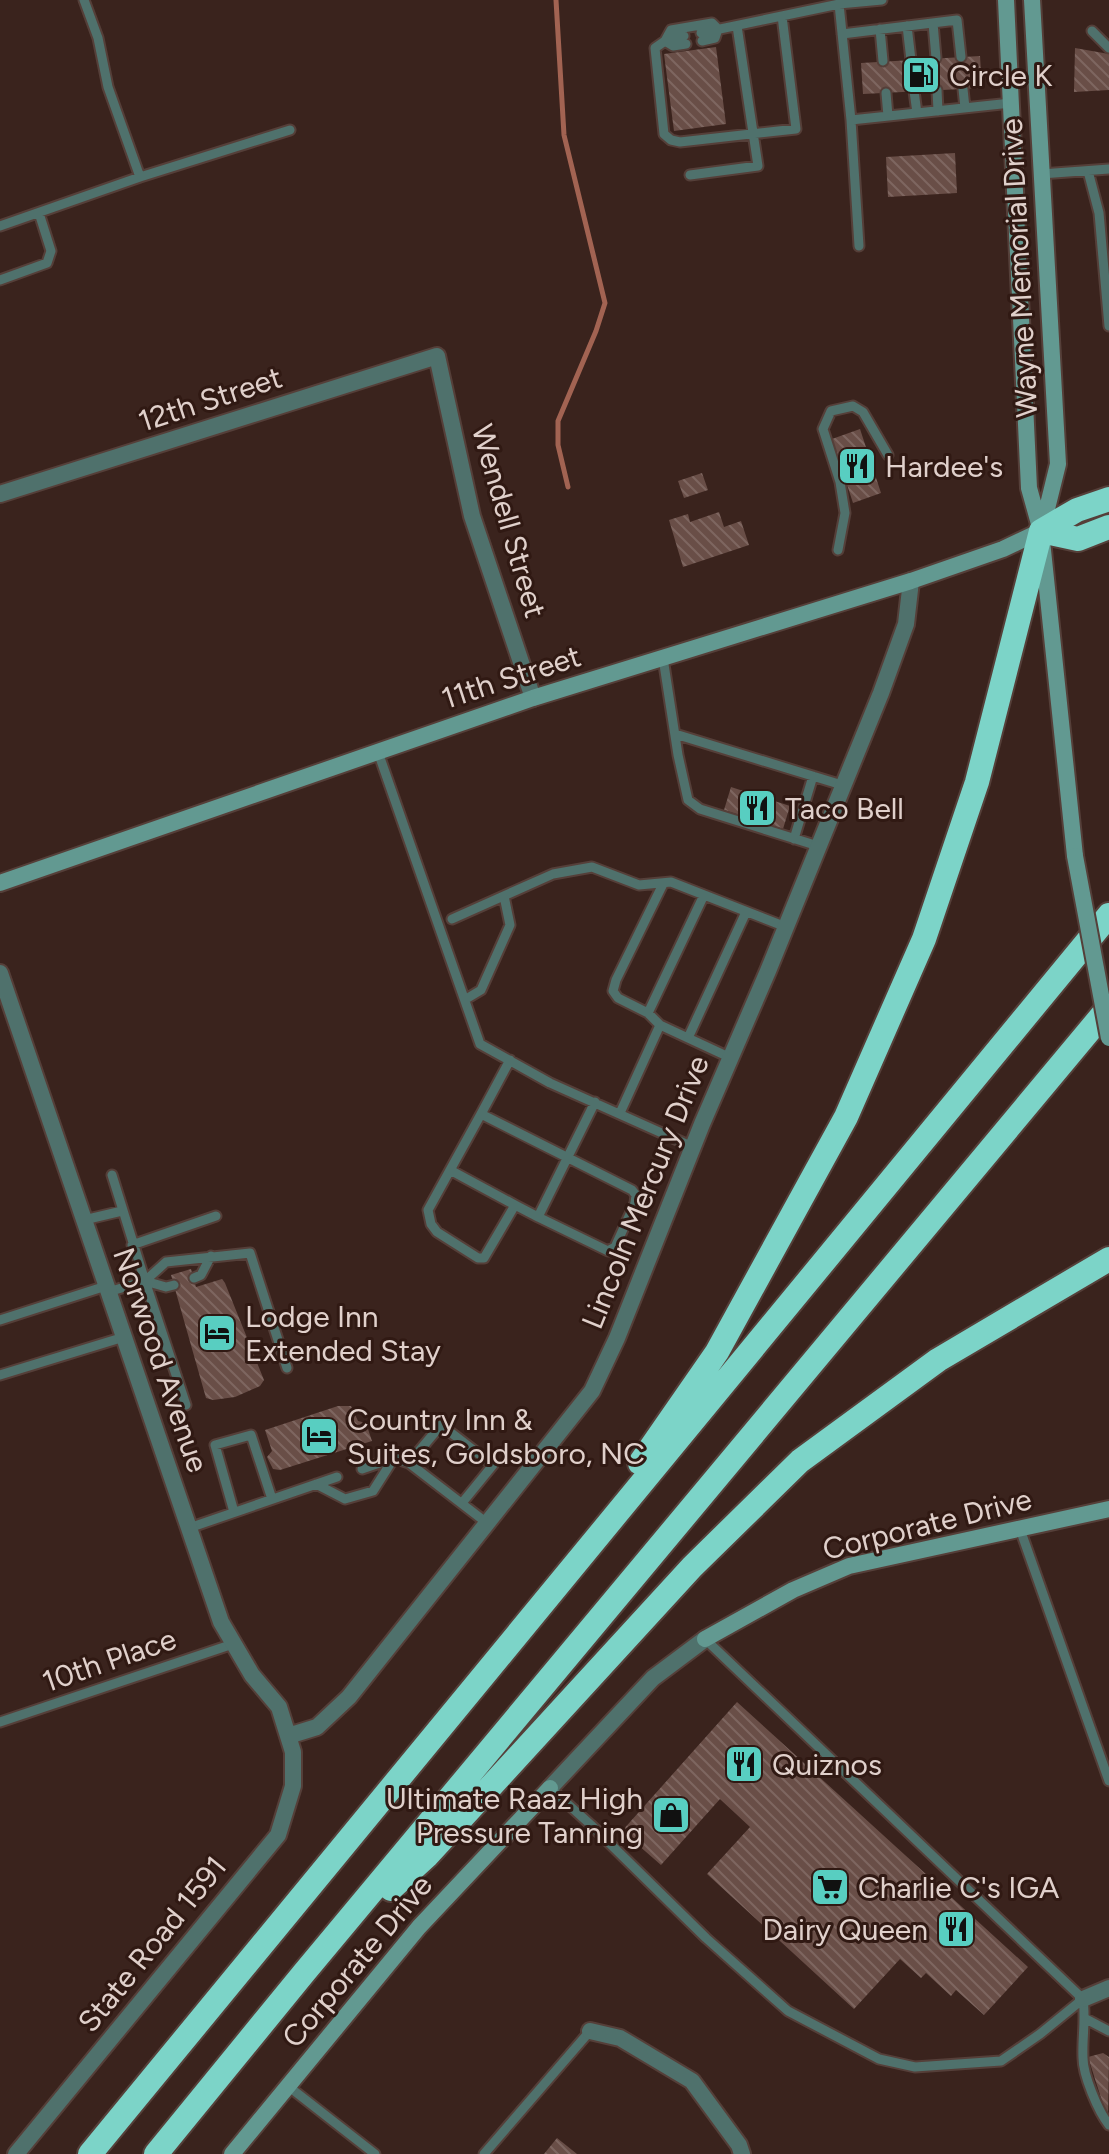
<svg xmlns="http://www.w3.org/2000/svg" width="1109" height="2154" viewBox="0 0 1109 2154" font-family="Figtree,sans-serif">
  <defs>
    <pattern id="building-back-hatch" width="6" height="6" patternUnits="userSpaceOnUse" patternTransform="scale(2)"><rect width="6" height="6" fill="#694e47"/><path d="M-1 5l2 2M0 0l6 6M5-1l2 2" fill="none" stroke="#7e6660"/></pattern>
  </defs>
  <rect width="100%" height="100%" fill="#3a231d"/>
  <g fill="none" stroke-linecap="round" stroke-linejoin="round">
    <!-- stream -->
    <path stroke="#a26352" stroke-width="5" d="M556 0 564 135 605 303 596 331 558 421V445L568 487"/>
  </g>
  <!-- building -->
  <path fill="url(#building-back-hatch)" d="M716 47 726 124 674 131 664 54Z
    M1075 48 1109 54V90L1074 92Z
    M980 56 982 88 863 94 861 63Z
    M955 153 957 193 888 197 886 157Z
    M860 429 881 493 853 503 832 439Z
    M702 473 708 490 684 498 678 481Z
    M719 512 724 527 741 521 749 545 683 567 669 520 688 514 690 522Z
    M731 787 790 806 783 829 724 810Z
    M191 1269 196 1287 222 1279 225 1283 264 1380 260 1386 235 1397 213 1400 206 1398 171 1275Z
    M338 1406H351L358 1421 366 1423 372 1441 280 1470 273 1469 267 1457 272 1451 265 1430Z
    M737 1702 1028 1967 984 2015 956 1990 951 1996 926 1973 921 1978 900 1959 854 2009 707 1874 750 1827 720 1799 661 1865 622 1831Z
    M1103 2053 1109 2057 1108 2120 1088 2057Z
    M557 2138 577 2154H544Z"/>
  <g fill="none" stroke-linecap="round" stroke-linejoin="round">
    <!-- lane casing -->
    <g stroke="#553f39" stroke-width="13">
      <path id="lane" d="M882 0 839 4 851 120 1011 103
        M933 23 936 58
        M907 26 911 60
        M880 29 883 61
        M1092 31 1109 48
        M701 33 839 4
        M842 34 957 20 961 57
        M684 36 665 41 655 48 664 134 671 140 680 142 796 129 782 16
        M686 44 673 46 665 41 671 30 712 23 718 29 715 38 702 41
        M963 89 965 108
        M937 90 938 111
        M914 91 917 113
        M886 93 888 116
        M851 120 859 246
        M1088 171 1099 213 1109 326
        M1041 174 1109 169
        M690 175 758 166 737 26
        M140 177 290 130
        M0 226 140 177 108 87 98 38 84 0
        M0 280 47 263 51 251 39 213
        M838 550 845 513 840 482 823 429 831 411 853 406 863 412 888 455
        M663 658 678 755 688 800 700 809 818 846
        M675 734 842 785
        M378 752 480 1044 550 1083 693 1147
        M794 839 813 776
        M663 884 616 980 613 991 618 998 648 1013 660 1025 731 1058
        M452 919 553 874 592 867 639 885 671 882 786 927
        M466 999 481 990 510 925 504 896
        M648 1013 704 895
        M688 1038 746 912
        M510 1060 481 1114 632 1190 636 1195 635 1203 615 1247 608 1251 538 1217 595 1102
        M620 1113 660 1025
        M481 1114 428 1210 431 1224 437 1232 478 1258H484L515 1205 538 1217
        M450 1170 515 1205
        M112 1175 145 1281
        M84 1220 122 1211
        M132 1245 216 1216
        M194 1278 201 1275 211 1256
        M145 1281 166 1262 250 1253 287 1368
        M145 1281 166 1287 174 1285
        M108 1292 145 1281 186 1405
        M0 1320 106 1286
        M0 1375 124 1337
        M409 1463 441 1425 493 1465 462 1503
        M362 1469 394 1458 409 1463 487 1523
        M316 1484 345 1499 373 1491 394 1458
        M234 1512 215 1445 251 1435 272 1499
        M189 1528 337 1477
        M1020 1529 1109 1781
        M705 1639 1083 1999C1086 2019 1082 2038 1083 2058 1083 2075 1098 2111 1109 2125
        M0 1722 233 1644
        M550 1788 591 1825 706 1938 788 2011 879 2059 915 2067 1001 2061 1040 2034 1083 1999
        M1086 2019 1109 2031
        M288 2086 375 2154
        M484 2154 590 2031"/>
    </g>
    <!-- street casing -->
    <g stroke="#553f39" stroke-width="20">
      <path id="street" d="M0 494 437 356 472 516 533 698
        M0 973 221 1622 252 1675 279 1707 293 1752V1786L278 1835 16 2154
        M288 1736 317 1727 349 1697 592 1391 617 1338 702 1124 768 971 881 693 906 624 911 581
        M550 1788 653 1678 705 1639
        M1083 1999 1109 1988
        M590 2031 620 2038 692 2081 739 2145 742 2154"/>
    </g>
    <!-- secondary casing -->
    <g stroke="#553f39" stroke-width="20">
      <path id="secondary" d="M1006 0 1029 488 1041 531 1075 856
        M1032 0 1058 464 1042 529
        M0 883 533 698 911 581 1003 549 1041 531
        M705 1639 793 1590 849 1566 1109 1509
        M232 2154 419 1927 550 1788"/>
    </g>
    <!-- highway casing -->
    <g stroke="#553f39" stroke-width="28">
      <path id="highway" d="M1041 531 1078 539 1109 527
        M640 1463 717 1352 846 1117 924 939 977 782 1041 531 1077 510 1109 499
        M391 1889 427 1856 692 1567 800 1461 938 1360 1109 1259
        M90 2154 1109 915
        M156 2154 303 1974 1109 1007"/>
    </g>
    <!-- lane -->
    <use href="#lane" stroke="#4f716c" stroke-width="9"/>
    <!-- street -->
    <use href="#street" stroke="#4f716c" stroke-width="16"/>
    <!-- secondary -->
    <use href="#secondary" stroke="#629991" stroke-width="16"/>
    <!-- highway -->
    <use href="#highway" stroke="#7cd4c8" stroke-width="24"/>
    <!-- secondary-bridge casing -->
    <g stroke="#553f39" stroke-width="20" stroke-linecap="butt">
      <path id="secondary-bridge" d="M1075 856 1109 1038"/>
    </g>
    <!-- secondary-bridge -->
    <use href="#secondary-bridge" stroke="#629991" stroke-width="16"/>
  </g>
  <!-- icons -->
  <defs>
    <g id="fuel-square" transform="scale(2)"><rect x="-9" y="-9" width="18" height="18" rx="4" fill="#58cec1" stroke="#301913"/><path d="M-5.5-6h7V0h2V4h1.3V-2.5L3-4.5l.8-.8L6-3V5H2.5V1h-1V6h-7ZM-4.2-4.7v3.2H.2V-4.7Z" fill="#111"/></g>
    <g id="restaurant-square" transform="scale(2)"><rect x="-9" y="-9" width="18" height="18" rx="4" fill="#58cec1" stroke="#301913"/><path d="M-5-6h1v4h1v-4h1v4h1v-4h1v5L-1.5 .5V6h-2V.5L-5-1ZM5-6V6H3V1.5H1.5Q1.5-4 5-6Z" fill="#111"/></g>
    <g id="hotel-square" transform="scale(2)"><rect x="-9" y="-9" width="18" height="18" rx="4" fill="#58cec1" stroke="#301913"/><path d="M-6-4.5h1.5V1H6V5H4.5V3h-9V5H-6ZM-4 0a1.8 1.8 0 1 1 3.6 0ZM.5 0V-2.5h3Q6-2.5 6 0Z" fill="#111"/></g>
    <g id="shop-square" transform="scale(2)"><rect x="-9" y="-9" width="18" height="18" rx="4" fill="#58cec1" stroke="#301913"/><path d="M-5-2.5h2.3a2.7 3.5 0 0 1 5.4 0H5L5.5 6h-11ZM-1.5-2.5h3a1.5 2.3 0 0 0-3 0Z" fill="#111"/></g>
    <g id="supermarket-square" transform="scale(2)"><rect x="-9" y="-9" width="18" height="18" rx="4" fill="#58cec1" stroke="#301913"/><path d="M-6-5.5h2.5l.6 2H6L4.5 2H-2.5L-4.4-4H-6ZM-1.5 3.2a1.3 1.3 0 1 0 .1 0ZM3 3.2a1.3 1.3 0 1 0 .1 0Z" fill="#111"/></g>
  </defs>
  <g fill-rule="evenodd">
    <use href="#fuel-square" x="921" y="75"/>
    <use href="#restaurant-square" x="857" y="466"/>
    <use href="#restaurant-square" x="757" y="808"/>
    <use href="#hotel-square" x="217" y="1333"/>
    <use href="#hotel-square" x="319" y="1436"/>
    <use href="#restaurant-square" x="744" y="1764"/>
    <use href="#shop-square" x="671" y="1815"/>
    <use href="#supermarket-square" x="830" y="1887"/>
    <use href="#restaurant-square" x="956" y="1929"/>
  </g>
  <g text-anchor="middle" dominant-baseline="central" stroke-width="6" stroke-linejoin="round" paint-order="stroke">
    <!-- poi labels -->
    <g font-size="30" fill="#e0d0cb" stroke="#301913" text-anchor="start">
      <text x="949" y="75">Circle K</text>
      <text x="885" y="466">Hardee's</text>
      <text x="785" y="808">Taco Bell</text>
      <text x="245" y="1316">Lodge Inn<tspan x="245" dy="34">Extended Stay</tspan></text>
      <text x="347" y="1419">Country Inn &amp;<tspan x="347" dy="34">Suites, Goldsboro, NC</tspan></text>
      <text x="772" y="1764">Quiznos</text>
      <text x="643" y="1798" text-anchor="end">Ultimate Raaz High<tspan x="643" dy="34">Pressure Tanning</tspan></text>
      <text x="858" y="1887">Charlie C's IGA</text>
      <text x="928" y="1929" text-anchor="end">Dairy Queen</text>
    </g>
    <!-- street labels -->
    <g font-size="30" fill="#e0d0cb" stroke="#301913">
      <text transform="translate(1019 268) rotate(-93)">Wayne Memorial Drive</text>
      <text transform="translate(210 399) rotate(-18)">12th Street</text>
      <text transform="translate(509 521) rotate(74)">Wendell Street</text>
      <text transform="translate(511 677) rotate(-18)">11th Street</text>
      <text transform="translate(645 1192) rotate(-68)">Lincoln Mercury Drive</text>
      <text transform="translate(161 1360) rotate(71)">Norwood Avenue</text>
      <text transform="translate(927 1524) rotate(-14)">Corporate Drive</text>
      <text transform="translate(109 1660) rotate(-19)">10th Place</text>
      <text transform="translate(152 1944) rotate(-51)">State Road 1591</text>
      <text transform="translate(357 1961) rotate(-50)">Corporate Drive</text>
    </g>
  </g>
</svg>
